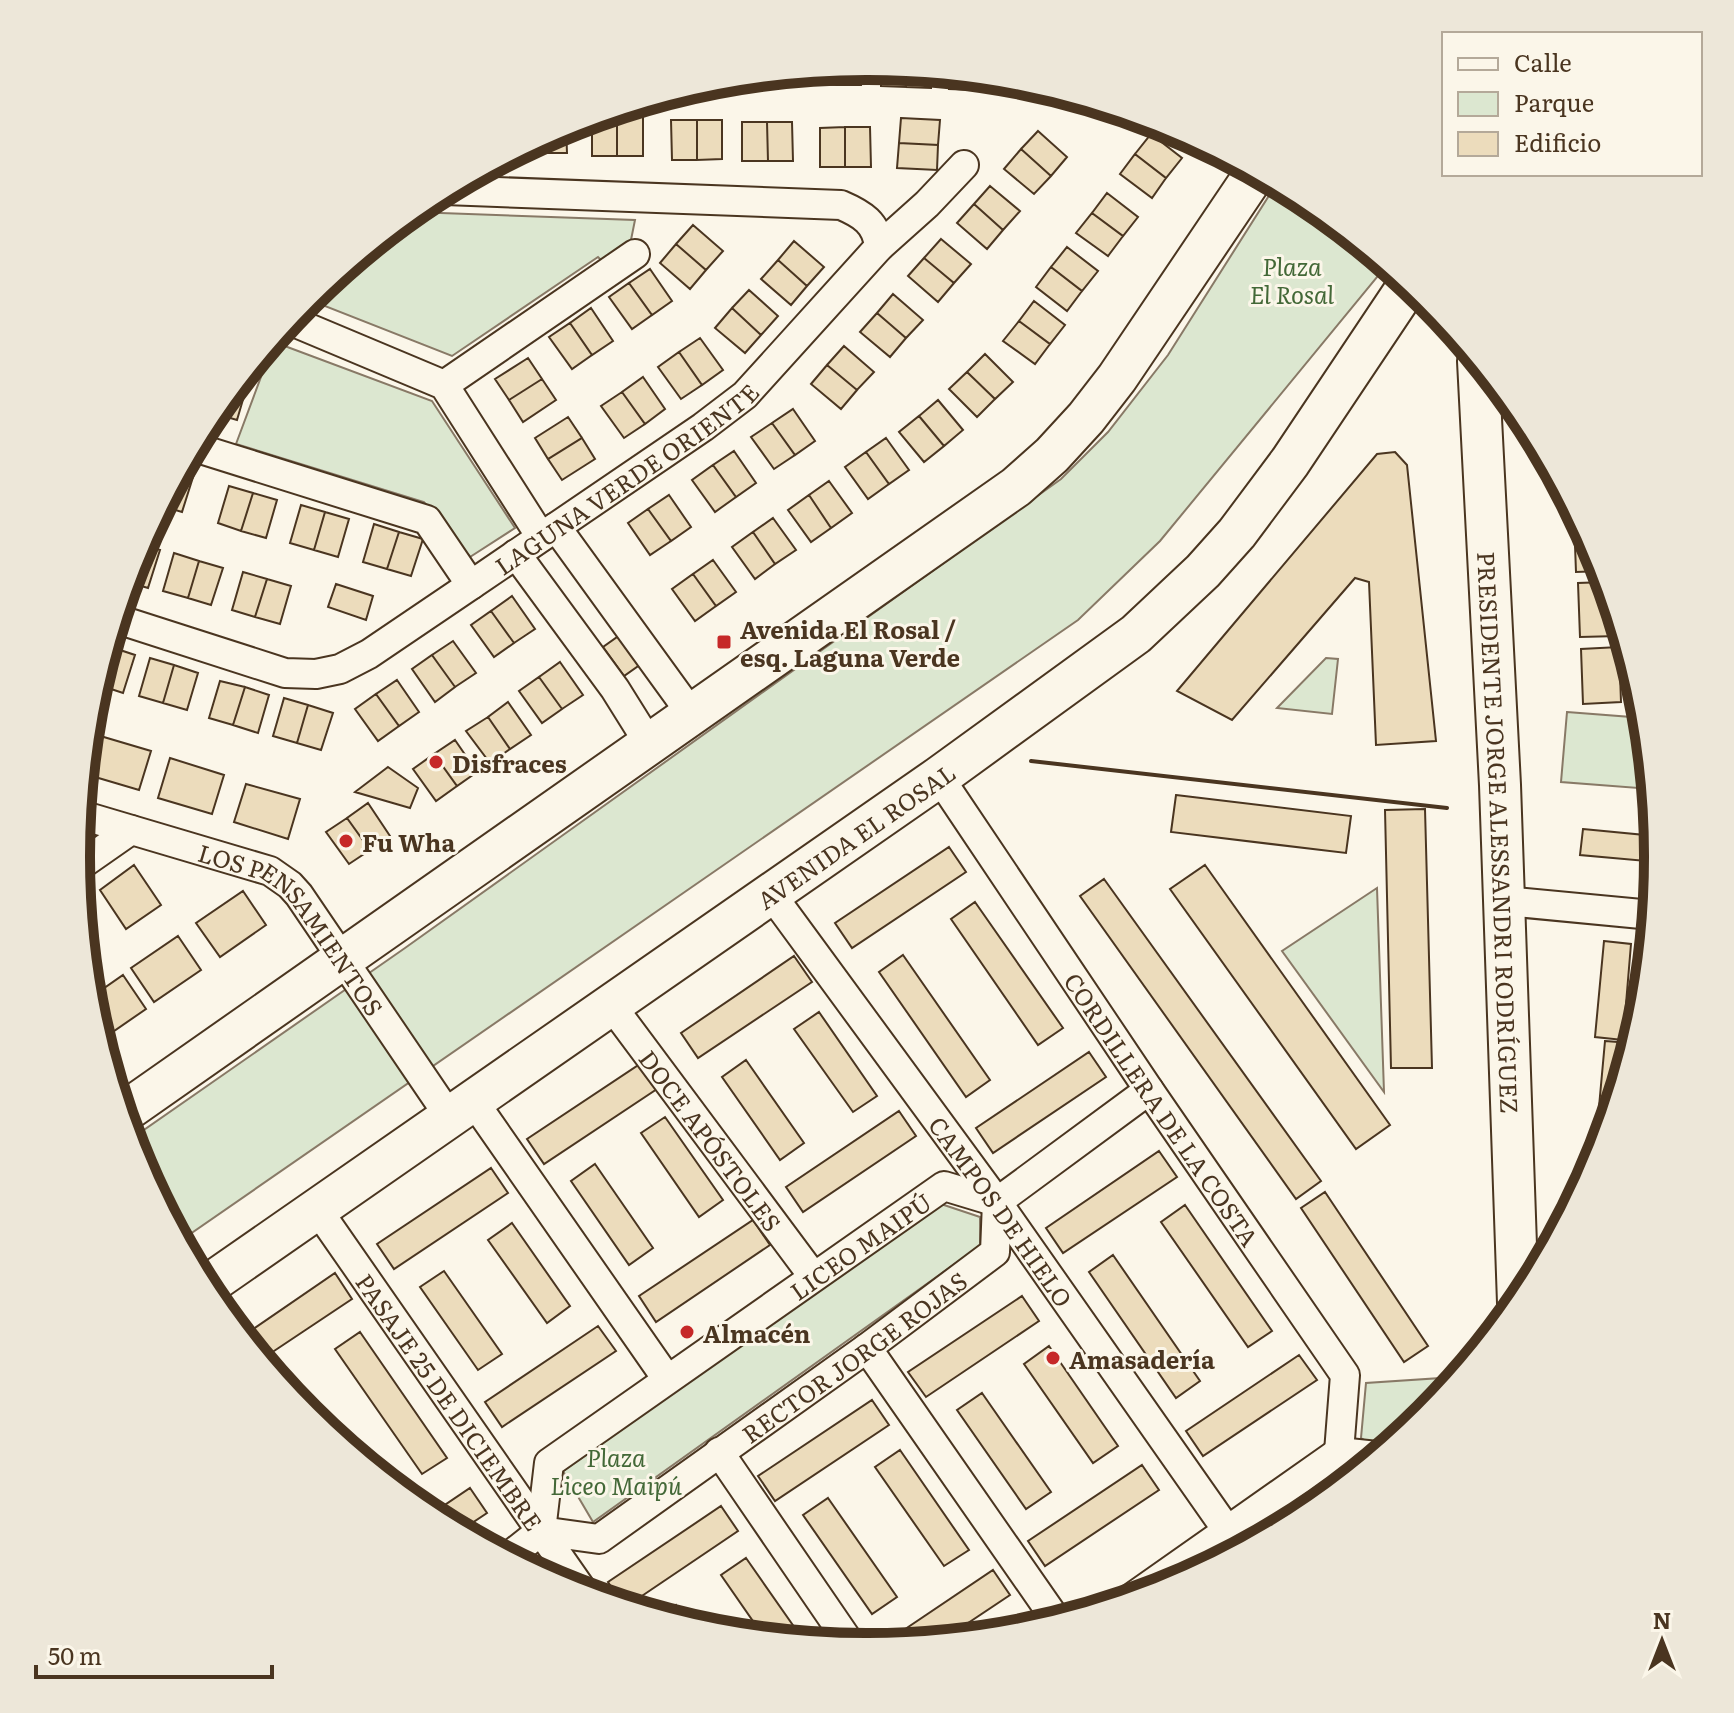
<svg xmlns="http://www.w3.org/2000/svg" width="1734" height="1713" viewBox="0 0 1734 1713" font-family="Literata,serif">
  <rect width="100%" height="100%" fill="#fbf6e9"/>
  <!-- green -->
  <path fill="#dce7d0" stroke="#887966" stroke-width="2" d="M1277 183 1307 199 1387 265 1160 541 1078 620 180 1241 137 1159 131 1139 405 948 1061 479 1108 432 1168 355Z
    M413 212 635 220 630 245 604 263 598 257 452 356 307 299Z
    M274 342 432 401 515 528 470 557 424 502 236 444Z
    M1326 658 1338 659 1332 714 1277 708Z
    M1567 712 1644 718 1651 789 1561 782Z
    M1377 888 1384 1092 1282 951Z
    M941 1204 980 1217V1246L593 1522 563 1471Z
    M1457 1377 1426 1416 1390 1445 1371 1444 1361 1438 1366 1383Z
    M1334 1461 1363 1467 1296 1519 1278 1498Z"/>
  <!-- building -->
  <path fill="#ecdcbc" stroke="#4a3520" stroke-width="2" d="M862 67 861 85H836V69Z
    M881 67 906 70V87L881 86Z
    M836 69V85L811 84V72Z
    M906 70 931 72V88L906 87Z
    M950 74 975 77V90L949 89Z
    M975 77 1000 79 999 91 975 90Z
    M1018 81 1043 88V93L1018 91Z
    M643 116V156H617V117Z
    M617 117V156H592V118Z
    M901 118 940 120 938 145 899 143Z
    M671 120H697V160H672Z
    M697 120H722V159L697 160Z
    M742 122H767L768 161H742Z
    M767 122H792L793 161H768Z
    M566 126 567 153H542V138Z
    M845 127H870L871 167H845Z
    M845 127V167H820V128Z
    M1038 131 1067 157 1051 176 1021 149Z
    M1151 134 1182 158 1166 178 1135 154Z
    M542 138V153H517V152Z
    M899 143 938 145 937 170 897 168Z
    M1021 149 1051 176 1034 194 1004 169Z
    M1135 154 1166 178 1152 198 1120 174Z
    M990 186 1020 211 1003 230 974 204Z
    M1107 193 1138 217 1123 236 1092 213Z
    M974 204 1003 230 987 249 957 223Z
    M1092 213 1123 236 1108 256 1076 233Z
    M693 225 723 251 706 270 676 244Z
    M941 239 971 264 954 283 924 258Z
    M794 241 824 267 807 286 778 260Z
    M676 244 706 270 690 289 660 263Z
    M1067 247 1098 271 1082 291 1051 267Z
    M924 258 954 283 938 302 908 276Z
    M778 260 807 286 791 305 761 279Z
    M1051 267 1082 291 1067 311 1036 287Z
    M650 269 672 301 652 315 629 283Z
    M629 283 652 315 632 329 609 297Z
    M749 290 778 316 761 335 732 308Z
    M893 294 923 320 906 338 877 313Z
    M1034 301 1065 325 1050 344 1019 321Z
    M591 308 613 341 592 355 570 323Z
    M732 308 761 335 745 353 715 328Z
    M877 313 906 338 890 357 860 332Z
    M1019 321 1050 344 1035 364 1003 341Z
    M570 323 592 355 572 369 549 337Z
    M700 338 723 370 702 385 679 352Z
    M844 346 874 372 857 390 827 365Z
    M679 352 702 385 681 399 658 367Z
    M985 354 1013 382 995 399 967 372Z
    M528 358 542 379 509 400 495 379Z
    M827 365 857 390 841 409 811 384Z
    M967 372 995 399 977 417 949 389Z
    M243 377 249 379 237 420 213 413Z
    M643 377 665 409 645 424 622 392Z
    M542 379 556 400 523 422 509 400Z
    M622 392 645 424 624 438 601 406Z
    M938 400 963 430 944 446 919 416Z
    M793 409 815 441 795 455 772 423Z
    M919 416 944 446 924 462 899 432Z
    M568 417 582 438 548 459 535 438Z
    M772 423 795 455 774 469 751 437Z
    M582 438 595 459 562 480 548 459Z
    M886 438 909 470 889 484 866 452Z
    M734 451 756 483 736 497 713 465Z
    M866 452 889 484 868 499 845 467Z
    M1395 452 1407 465 1436 741 1376 745 1369 582 1355 578 1232 720 1177 691 1377 454Z
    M713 465 736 497 715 512 692 480Z
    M181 470 194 474 182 512 162 506Z
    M829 481 852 513 831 528 809 495Z
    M229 486 253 493 241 531 218 523Z
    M253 493 277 500 266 538 241 531Z
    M669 495 691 527 671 541 648 509Z
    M809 495 831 528 811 542 788 510Z
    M301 505 325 512 314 550 290 543Z
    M648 509 671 541 650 555 628 523Z
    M325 512 349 519 338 557 314 550Z
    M773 518 796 550 775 564 753 532Z
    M1574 518H1578L1597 554 1603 571 1576 572Z
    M374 524 399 532 387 569 363 562Z
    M399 532 423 539 411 576 387 569Z
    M753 532 775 564 755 579 732 547Z
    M142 545 160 550 148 588 128 582Z
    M174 553 199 561 188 598 163 591Z
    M713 560 736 592 716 606 693 574Z
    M199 561 223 568 211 605 188 598Z
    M243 572 267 579 255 617 232 610Z
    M693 574 716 606 695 621 672 589Z
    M267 579 291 586 280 624 255 617Z
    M1606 582 1617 619 1618 636 1580 637 1578 583Z
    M336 584 373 596 366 620 328 607Z
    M512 596 535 629 514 643 491 611Z
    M491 611 514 643 494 657 471 625Z
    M620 635 641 664 624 676 603 647Z
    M453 641 476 673 455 687 432 655Z
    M111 647 135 655 123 693 99 685Z
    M1619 647 1621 702 1583 704 1581 649Z
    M432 655 455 687 435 702 412 669Z
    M150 658 174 665 163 703 139 696Z
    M560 662 583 695 562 709 539 677Z
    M174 665 198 673 187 710 163 703Z
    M539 677 562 709 542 723 519 691Z
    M397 680 419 712 399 726 376 694Z
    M220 681 245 687 233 725 209 718Z
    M245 687 269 695 258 733 233 725Z
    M376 694 399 726 378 741 355 709Z
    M284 698 308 705 297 743 273 736Z
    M508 702 531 735 510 749 488 717Z
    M308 705 333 713 321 750 297 743Z
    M488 717 510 749 490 763 466 731Z
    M97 735 151 751 139 790 85 774Z
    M455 740 477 772 457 786 434 754Z
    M434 754 457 786 436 801 413 769Z
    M170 758 224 775 212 814 158 798Z
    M388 767 418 788 410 808 355 792Z
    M246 784 300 799 288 839 234 822Z
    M1176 795 1351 816 1346 853 1171 832Z
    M368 803 390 836 370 850 347 818Z
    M1425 809 1432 1068H1391L1385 810Z
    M347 818 370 850 349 864 326 832Z
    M1583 829 1655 836 1657 862 1580 855Z
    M949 847 966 872 852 948 835 923Z
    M134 865 161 905 126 929 100 890Z
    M1205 865 1390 1125 1356 1149 1170 889Z
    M1104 879 1321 1181 1296 1199 1080 896Z
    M243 891 266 925 220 957 196 923Z
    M975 902 1063 1028 1038 1045 951 919Z
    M178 936 201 970 154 1002 131 968Z
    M1604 941 1631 944 1623 1040 1595 1037Z
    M903 955 990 1080 966 1097 879 972Z
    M794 956 812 982 698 1058 681 1033Z
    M123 975 146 1009 101 1040 90 998Z
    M819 1012 877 1096 853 1112 794 1029Z
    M1605 1041 1631 1043 1606 1130 1597 1129Z
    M1089 1052 1106 1077 993 1153 976 1128Z
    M746 1060 804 1143 780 1160 722 1077Z
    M640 1064 657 1089 544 1164 527 1139Z
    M899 1111 916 1136 803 1212 786 1187Z
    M665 1117 723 1200 699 1217 641 1133Z
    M1159 1151 1177 1177 1063 1253 1046 1228Z
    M595 1164 653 1248 629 1265 571 1181Z
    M491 1168 508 1193 394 1269 377 1244Z
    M1325 1192 1428 1346 1404 1362 1301 1208Z
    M1185 1205 1272 1331 1248 1347 1161 1222Z
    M753 1220 770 1245 656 1322 639 1296Z
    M512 1223 570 1306 547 1323 488 1240Z
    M1113 1255 1200 1381 1176 1398 1089 1272Z
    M444 1271 502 1354 478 1370 420 1287Z
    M335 1273 352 1299 262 1359 243 1336Z
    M1022 1296 1039 1321 926 1397 908 1372Z
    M598 1326 616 1351 502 1427 485 1402Z
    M360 1332 447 1458 422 1474 335 1349Z
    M1049 1346 1118 1446 1093 1463 1024 1364Z
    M1299 1355 1317 1380 1203 1456 1186 1431Z
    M290 1382 320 1425 308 1415 284 1386Z
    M982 1393 1051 1492 1026 1509 957 1410Z
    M872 1400 889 1425 775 1501 758 1476Z
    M900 1450 969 1550 944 1566 875 1467Z
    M1142 1465 1159 1490 1045 1566 1028 1541Z
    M470 1488 487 1513 460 1531 430 1515Z
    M828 1498 897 1597 872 1614 803 1515Z
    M721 1506 738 1531 627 1606 623 1605 608 1582Z
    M746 1558 804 1641 764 1637 721 1575Z
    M993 1570 1010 1595 944 1639 880 1646Z
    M676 1605 690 1625 661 1616Z"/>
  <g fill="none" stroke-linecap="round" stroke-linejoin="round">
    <!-- street casing -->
    <g stroke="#4a3520" stroke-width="32">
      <g id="street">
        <path d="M445 190 841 205C862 214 877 223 879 247"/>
        <path d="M289 320 444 385 541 537"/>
        <path d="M444 385 635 254"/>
        <path d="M194 447 427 520 471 585"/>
        <path d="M556 527 693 716"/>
        <path d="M516 554 615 689 650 745"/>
        <path id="s1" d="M117 619 285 673 316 674 340 669 369 654 471 585 703 427 745 395 879 247 927 204 964 165"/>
        <path id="s2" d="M939 777 1149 1090 1345 1375 1339 1452"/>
        <path id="s3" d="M81 815 270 871 290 885 299 895 449 1116"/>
        <path d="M78 867 131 830"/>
        <path id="s4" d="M771 894 997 1202 1227 1530"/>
        <path d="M1505 901 1652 915"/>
        <path id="s5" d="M611 1005 813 1276"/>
        <path d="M472 1099 667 1379"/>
        <path id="s6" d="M317 1209 584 1593"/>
        <path d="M867 1348 1057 1621"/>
        <path d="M719 1452 851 1645"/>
        <path id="s7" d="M541 1531 549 1463 944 1186 997 1202"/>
        <path id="s8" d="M508 1557 541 1531 599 1539 867 1348 995 1252 997 1202 1149 1090"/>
        <path d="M1130 1599 1339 1452 1377 1456"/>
      </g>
    </g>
    <!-- secondary casing -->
    <g stroke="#4a3520" stroke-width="44">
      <g id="secondary">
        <path id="s9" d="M1478 361 1500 785 1518 1303"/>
        <path d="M123 1113 1016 487 1052 455 1086 418 1117 378 1256 172"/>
        <path id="s10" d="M205 1287 939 777 1136 634 1203 571 1237 533 1290 462 1409 284"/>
      </g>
    </g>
    <!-- street -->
    <use href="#street" stroke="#fbf6e9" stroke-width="28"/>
    <!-- secondary -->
    <use href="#secondary" stroke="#fbf6e9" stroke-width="40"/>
    <!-- wall -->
    <path stroke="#4a3520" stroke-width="4" d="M1031 761 1447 808"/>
  </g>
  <!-- markers -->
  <g fill="#c62828" stroke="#fbf6e9" stroke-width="3">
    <rect x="716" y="634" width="16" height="16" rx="4"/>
    <circle cx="436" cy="762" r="8"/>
    <circle cx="346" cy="841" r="8"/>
    <circle cx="687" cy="1332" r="8"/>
    <circle cx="1053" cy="1358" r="8"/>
  </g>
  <g text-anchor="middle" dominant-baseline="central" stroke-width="6" stroke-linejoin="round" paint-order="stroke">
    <!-- park labels -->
    <g font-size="24" font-style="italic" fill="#436837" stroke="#fbf6e9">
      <text x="1292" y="265">Plaza<tspan x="1292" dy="28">El Rosal</tspan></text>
      <text x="616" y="1456">Plaza<tspan x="616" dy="28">Liceo Maipú</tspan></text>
    </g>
    <!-- street labels -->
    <g font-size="24" fill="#4a3520" stroke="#fbf6e9">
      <text stroke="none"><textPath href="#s1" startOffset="576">LAGUNA VERDE ORIENTE</textPath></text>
      <text stroke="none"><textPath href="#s9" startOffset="472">PRESIDENTE JORGE ALESSANDRI RODRÍGUEZ</textPath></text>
      <text stroke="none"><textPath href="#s10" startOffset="792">AVENIDA EL ROSAL</textPath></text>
      <text stroke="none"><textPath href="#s3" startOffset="250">LOS PENSAMIENTOS</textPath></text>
      <text stroke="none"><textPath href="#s2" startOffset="400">CORDILLERA DE LA COSTA</textPath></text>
      <text stroke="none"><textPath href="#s5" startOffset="168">DOCE APÓSTOLES</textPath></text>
      <text stroke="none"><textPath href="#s4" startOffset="392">CAMPOS DE HIELO</textPath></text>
      <text stroke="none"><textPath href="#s7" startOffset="448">LICEO MAIPÚ</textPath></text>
      <text stroke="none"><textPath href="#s8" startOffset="414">RECTOR JORGE ROJAS</textPath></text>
      <text stroke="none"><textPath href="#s6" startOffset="234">PASAJE 25 DE DICIEMBRE</textPath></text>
    </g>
    <!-- poi labels -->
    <g font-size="24" font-weight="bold" fill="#4a3520" stroke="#fbf6e9" text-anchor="start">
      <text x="740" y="628">Avenida El Rosal /<tspan x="740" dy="28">esq. Laguna Verde</tspan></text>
      <text x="452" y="762">Disfraces</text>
      <text x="362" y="841">Fu Wha</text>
      <text x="703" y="1332">Almacén</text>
      <text x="1069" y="1358">Amasadería</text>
    </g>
  </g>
  <!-- crop -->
  <path d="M0 0H1734V1713H0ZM866 80H868A776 776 0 0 1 1644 856V857A776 776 0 0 1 868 1633H866A776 776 0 0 1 90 857V856A776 776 0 0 1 866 80Z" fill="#ede7d9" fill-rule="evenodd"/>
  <path fill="none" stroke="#4a3520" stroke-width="10" d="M866 80H868A776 776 0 0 1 1644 856V857A776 776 0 0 1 868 1633H866A776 776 0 0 1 90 857V856A776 776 0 0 1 866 80Z"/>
  <!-- legend -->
  <rect x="1442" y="32" width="260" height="144" fill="#fbf6e9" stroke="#b4a999" stroke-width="2"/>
  <rect x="1458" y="58" width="40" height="12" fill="#fbf6e9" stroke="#b4a999" stroke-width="2"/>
  <text x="1514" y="72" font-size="24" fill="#4a3520">Calle</text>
  <rect x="1458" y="92" width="40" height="24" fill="#dce7d0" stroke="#b4a999" stroke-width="2"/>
  <text x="1514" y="112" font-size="24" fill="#4a3520">Parque</text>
  <rect x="1458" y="132" width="40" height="24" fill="#ecdcbc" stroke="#b4a999" stroke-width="2"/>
  <text x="1514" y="152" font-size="24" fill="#4a3520">Edificio</text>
  <!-- north arrow -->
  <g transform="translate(1662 1641)" stroke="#fbf6e9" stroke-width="6" paint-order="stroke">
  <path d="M0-6L14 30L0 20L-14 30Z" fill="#4a3520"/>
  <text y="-12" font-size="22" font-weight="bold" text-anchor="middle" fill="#4a3520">N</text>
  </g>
  <!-- scale -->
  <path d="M36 1665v12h236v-12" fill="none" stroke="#4a3520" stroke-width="4"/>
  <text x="48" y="1665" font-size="24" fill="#4a3520" stroke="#fbf6e9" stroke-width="6" paint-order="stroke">50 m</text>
</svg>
